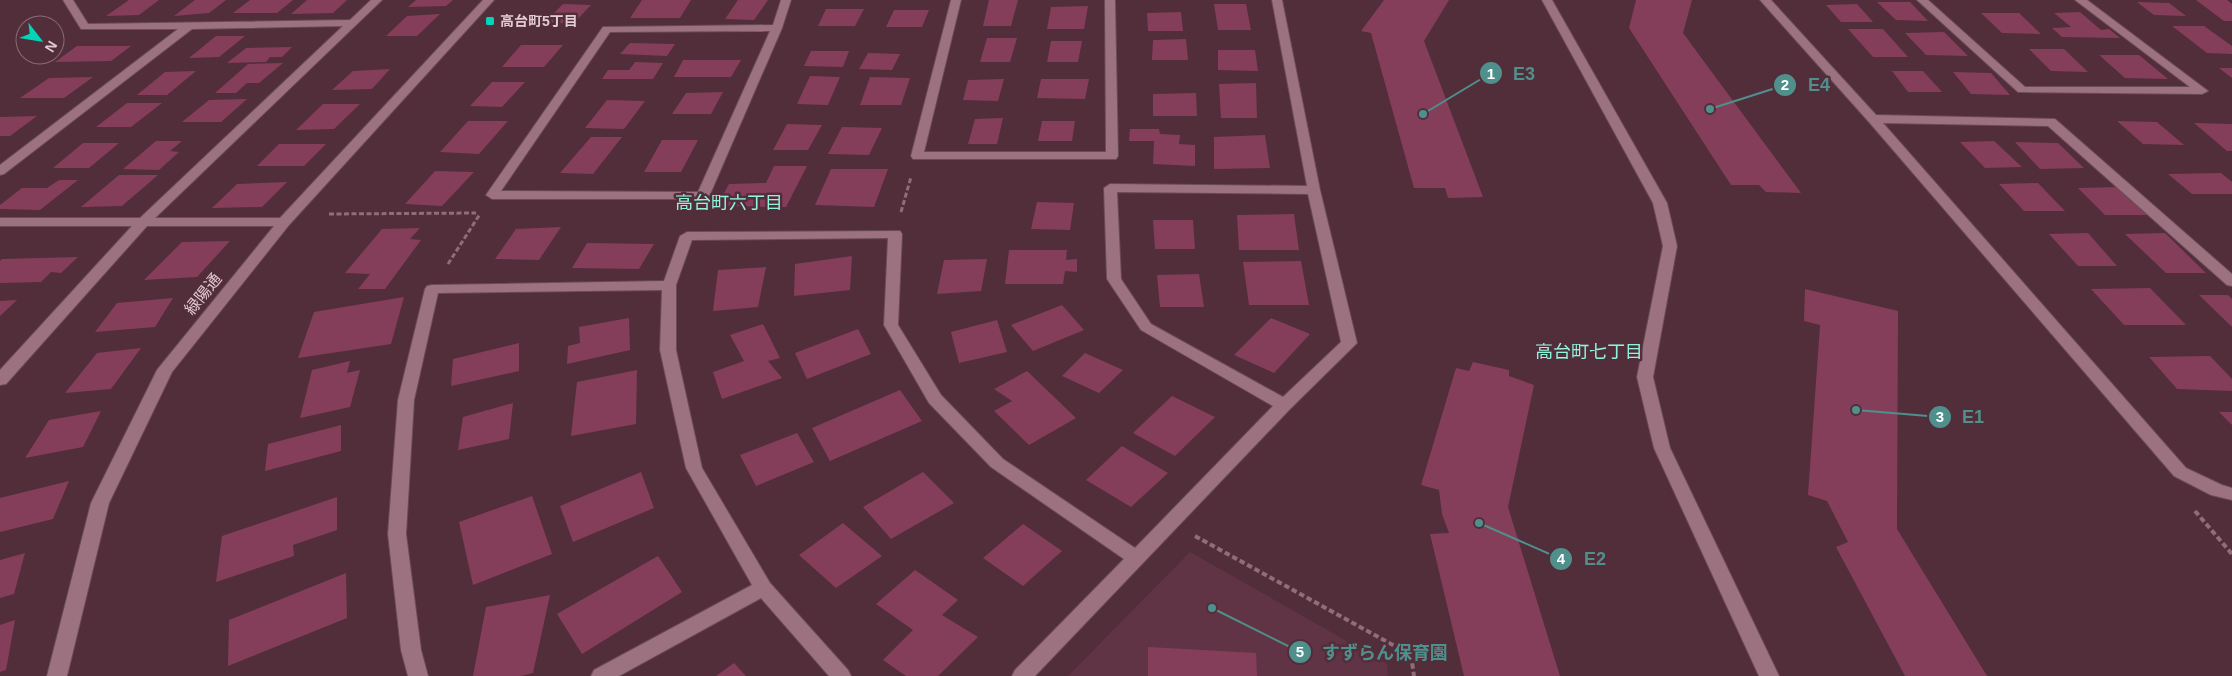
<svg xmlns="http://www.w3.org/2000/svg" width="2232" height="676" viewBox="0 0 2232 676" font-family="Arial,'Noto Sans JP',sans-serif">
  <rect width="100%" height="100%" fill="#522d3a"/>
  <!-- built -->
  <path fill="#613445" d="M1190 552 1387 664 1388 676H1068Z"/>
  <!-- building -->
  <path fill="#853e59" d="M129 0H159L139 15 106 16Z
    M195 0H226L209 13 174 16Z
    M250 0H293L277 13H233Z
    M307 0H347L333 13 291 14Z
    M416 0H453L446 6 408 7Z
    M642 0H691L680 18H630Z
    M738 0H768L754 20 725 19Z
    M989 0H1018L1011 26H983Z
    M1384 0H1449L1424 41 1483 197 1448 198 1445 188H1414L1371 33 1361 31Z
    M1636 0H1692L1683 33 1801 193 1766 192 1759 185H1731L1629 28Z
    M2196 0H2227L2232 4V21H2224Z
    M1877 2H1910L1928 21 1896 20Z
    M2137 2 2169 3 2186 16 2154 15Z
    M563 4 591 5 573 24 545 22Z
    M1214 4H1246L1251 30H1218Z
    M1857 4 1873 22H1841L1826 5Z
    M1088 6 1084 29H1047L1051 7Z
    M826 9H864L855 26H818Z
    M894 10H929L922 27H886Z
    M1181 12 1183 31H1148L1147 13Z
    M2080 12 2101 30 2109 29 2120 38 2062 37 2052 28 2071 27 2054 13Z
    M1981 13H2019L2041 34 2002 33Z
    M440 14 417 36H386L407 16Z
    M2172 26H2204L2232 46V54L2207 53Z
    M1848 29H1883L1908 57H1873Z
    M1944 32 1968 56 1926 55 1905 33Z
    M216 36H245L219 57 189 58Z
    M987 38H1017L1010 62H980Z
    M1186 39 1188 60H1152L1153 40Z
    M1051 41H1082L1078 62H1047Z
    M630 43 675 44 667 56 620 54Z
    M521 45H563L544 67H502Z
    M77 46H131L111 61 55 62Z
    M292 47 282 57H270L266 62 227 63 246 48Z
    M2029 49H2064L2088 72 2051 71Z
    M1218 50H1255L1258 71 1218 70Z
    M811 51H849L843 67 804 66Z
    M868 53 900 54 892 70 859 69Z
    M2099 55H2139L2168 79 2125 78Z
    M683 60H741L731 77H674Z
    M635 62 663 63 653 79H602L608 70H629Z
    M283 63 259 83H247L236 93H215L248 64Z
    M2219 68H2232V78Z
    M390 69 372 89 332 90 353 71Z
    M196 71 167 95H137L165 72Z
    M1892 71H1923L1942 92H1908Z
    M1953 72 1991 73 2010 95 1971 94Z
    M810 76 840 77 828 105 797 104Z
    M93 77 64 98H20L49 78Z
    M870 77 910 78 901 105H860Z
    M1004 79 998 101 963 100 968 80Z
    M1041 79H1089L1085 99 1037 98Z
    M492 82H525L502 107 470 106Z
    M1256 83 1257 118H1221L1219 84Z
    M723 92 711 114H672L686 93Z
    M1196 93 1197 116H1153V94Z
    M247 99 221 122H182L209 100Z
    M607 100 645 101 624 129 585 128Z
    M127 103H162L131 127H96Z
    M323 104H360L334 129 296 130Z
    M37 116 10 136H0V117Z
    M1003 118 997 144H968L975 119Z
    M468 121H508L479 154 440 152Z
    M1042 121H1075L1072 141H1038Z
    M2117 121 2157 122 2184 145 2143 144Z
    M2194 123 2232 124V151H2227Z
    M787 124 822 125 808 150H773Z
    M842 127 882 128 869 155 828 154Z
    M1130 129H1159L1160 134 1180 135 1179 144 1195 145V166L1153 164 1154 141H1129Z
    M1265 135 1270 168 1214 169V137Z
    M591 137H622L593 174 560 173Z
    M662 140H698L681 172H644Z
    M156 141H182L170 151 179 152 159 170 123 169Z
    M1994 141 2022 167 1985 168 1960 142Z
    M2015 142 2058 143 2084 168 2040 169Z
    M83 143H119L89 168H53Z
    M279 144H326L304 166H257Z
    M774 166H807L786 207 717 206 729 184 766 183Z
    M831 169H888L874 207 815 205Z
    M435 171 474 172 442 206 405 204Z
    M2221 173 2232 182V194H2192L2168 174Z
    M119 175H158L122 206 81 207Z
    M59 180H78L40 210 0 209V205L22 188H47Z
    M287 182 262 207 212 208 237 184Z
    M2038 183 2065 211H2024L1999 184Z
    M2119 187 2148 215H2105L2078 188Z
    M1037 202 1074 203 1070 230 1031 229Z
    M1294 214 1299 250H1239L1237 215Z
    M1153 220H1193L1195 249H1155Z
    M561 227 539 260 495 259 516 229Z
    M420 228 410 239 421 240 385 289H358L370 274 345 273 382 229Z
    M2088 233 2117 266H2078L2049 234Z
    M2165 233 2206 273H2166L2125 234Z
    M230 241 197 277 144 280 182 242Z
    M587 243 654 244 639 269 572 268Z
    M1009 250H1067L1066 260 1077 259V272L1065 271 1063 284H1005Z
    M852 256 850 290 794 296 795 264Z
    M78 257 61 273 51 272 41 282 0 283V261L2 259Z
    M987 259 981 291 937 294 944 260Z
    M1301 261 1309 305H1249L1243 262Z
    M766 267 758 307 713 311 718 270Z
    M1199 274 1204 307H1160L1157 275Z
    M2150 288 2186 325H2124L2091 289Z
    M1805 289 1898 311 1897 529 1987 676H1905L1836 547 1848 542 1827 501 1808 495 1820 325 1804 321Z
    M2199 295H2228L2232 299V327Z
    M404 297 391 344 298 358 314 312Z
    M173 298 155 327 95 332 117 303Z
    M17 300 0 316V301Z
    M1062 305 1084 330 1033 351 1011 325Z
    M629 318 630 350 567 364 568 346 580 343 579 327Z
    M1271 318 1310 334 1274 373 1234 355Z
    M997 320 1007 352 959 363 951 332Z
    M763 324 780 358 768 361 782 378 722 399 713 372 744 361 730 335Z
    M858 329 871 354 807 379 795 353Z
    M519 343V371L451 386 453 359Z
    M141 348 111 389 65 393 97 353Z
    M1085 353 1123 370 1099 393 1062 376Z
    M2210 356 2232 379V391L2177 389 2149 357Z
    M350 361 347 373 360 370 350 407 300 418 312 370Z
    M1473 362 1509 370V376L1534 385 1508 507 1560 676H1464L1430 534 1449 533 1442 514 1439 490 1421 485 1456 368 1469 371Z
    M637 370 636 424 571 436 577 382Z
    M1027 371 1076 418 1029 445 994 411 1012 401 994 389Z
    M900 390 922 421 830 461 812 428Z
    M1172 396 1215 417 1175 456 1133 433Z
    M513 403 509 439 458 450 463 417Z
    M101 411 83 447 25 458 49 420Z
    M2219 412H2232V425Z
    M341 425V451L265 471 268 444Z
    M797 433 814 462 756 486 740 455Z
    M1122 446 1168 473 1131 507 1086 480Z
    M641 472 654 508 573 542 560 506Z
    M923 472 954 503 891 539 863 507Z
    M69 481 53 519 0 532V498Z
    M532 496 552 554 473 585 459 522Z
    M337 497V530L293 545 294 556 216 582 222 536Z
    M843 523 882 556 836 588 799 555Z
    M1023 524 1062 551 1023 586 983 558Z
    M25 553 14 594 0 598V560Z
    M658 556 682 592 582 654 557 614Z
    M915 570 958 600 942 615 978 637 938 676H906L883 660 913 630 876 604Z
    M346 573 347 618 228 666 229 620Z
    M550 595 533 673 521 676H473L486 607Z
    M15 620 6 670 0 672V625Z
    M1148 647 1256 653 1257 676H1148Z
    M734 663 746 676H716Z"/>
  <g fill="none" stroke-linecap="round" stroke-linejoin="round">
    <!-- minor casing -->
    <g stroke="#6a4b56" stroke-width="2">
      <path id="minor" d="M63 0H73L88 24 350 20 371 0H382L155 218H280L483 0H494L289 225 172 372 109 503 67 676H47L91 503 157 370 274 226H147L6 384 0 385V370L132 226H0V218H140L343 26 192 29 4 174 0 175V165L178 29H81Z
        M781 0H791L782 28 708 199H492L486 195 603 27 773 25ZM770 31 698 192 501 191 610 32Z
        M951 0H961L924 152H1106L1105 0H1115L1118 156 1116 159H913L911 156Z
        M1272 0H1282L1320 190 1357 343 1290 409 1035 676H1012L1015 670 1124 559 991 467 929 403 884 325 888 238 692 240 676 285V350L702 468 770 583 848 670 851 676H829L761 598 619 676H591L594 670 752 585 686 468 660 350 662 290 438 293 414 400 406 534 421 650 428 676H408L401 650 388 534 398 400 425 289 427 286 432 285 664 281 680 236 687 232 900 231 902 234 898 325 941 395 1003 459 1135 548 1273 406 1141 330 1107 279 1104 188 1110 184 1307 186ZM1117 192 1308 194 1341 342 1283 397 1151 324 1121 279Z
        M1542 0H1552L1667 203 1677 246 1653 377 1670 448 1779 676H1759L1654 448 1637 377 1663 246 1653 203Z
        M1760 0H1771L1876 115 2055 119 2232 274V286L2227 285 2048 126 1883 123 2186 468 2222 485 2232 488V500L2211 495 2174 476 1869 122Z
        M1917 0H1928L2025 87H2190L2075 0H2087L2208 91 2202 94 2018 92Z"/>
    </g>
    <!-- path-far1 -->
    <path stroke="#8e6e78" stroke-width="3" stroke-dasharray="5 2.5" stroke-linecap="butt" d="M901 212 911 177
      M329 214 476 213
      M448 264 480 214"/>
    <!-- path -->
    <path stroke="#8e6e78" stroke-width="4" stroke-dasharray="5.5 3" stroke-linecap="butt" d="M2195 511 2232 554
      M1195 536 1411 655 1414 676"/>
    <!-- minor -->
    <use href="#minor" fill="#9d7280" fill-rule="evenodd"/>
  </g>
  <!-- markers -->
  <rect fill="#00d5b7" stroke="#522d3a" stroke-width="2" x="485" y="16" width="10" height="10" rx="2.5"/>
  <g text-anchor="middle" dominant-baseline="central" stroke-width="5" stroke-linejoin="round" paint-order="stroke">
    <!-- far-poi labels -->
    <g font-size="14" font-weight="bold" fill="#e3cbd2" stroke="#522d3a" text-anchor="start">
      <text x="500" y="21">高台町5丁目</text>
    </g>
    <!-- street labels -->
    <g font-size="16" fill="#e3cbd2" stroke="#522d3a">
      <text transform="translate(203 294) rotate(-51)">緑陽通</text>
    </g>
    <!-- neighbourhood labels -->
    <g font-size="18" fill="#90f4dd" stroke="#522d3a">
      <text x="729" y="203">高台町六丁目</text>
      <text x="1589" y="352">高台町七丁目</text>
    </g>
  </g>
  <!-- callouts -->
  <path fill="none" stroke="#4f908c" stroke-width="2" d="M1423 114L1491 73M1710 109L1785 85M1856 410L1940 417M1479 523L1561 559M1212 608L1300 652"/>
  <g fill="#4f908c" stroke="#522d3a" stroke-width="2">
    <circle cx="1423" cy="114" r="5"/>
    <circle cx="1710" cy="109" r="5"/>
    <circle cx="1856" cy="410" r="5"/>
    <circle cx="1479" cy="523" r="5"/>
    <circle cx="1212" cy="608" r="5"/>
    <circle cx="1491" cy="73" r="12"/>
    <circle cx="1785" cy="85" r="12"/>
    <circle cx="1940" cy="417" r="12"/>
    <circle cx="1561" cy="559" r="12"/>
    <circle cx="1300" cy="652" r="12"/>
  </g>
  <g font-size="15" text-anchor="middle" font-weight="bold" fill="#fff">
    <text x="1491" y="79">1</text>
    <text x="1785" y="90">2</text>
    <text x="1940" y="422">3</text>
    <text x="1561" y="564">4</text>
    <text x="1300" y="657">5</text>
  </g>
  <g font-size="18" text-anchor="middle" font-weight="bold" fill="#4f908c" stroke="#522d3a" stroke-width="5" stroke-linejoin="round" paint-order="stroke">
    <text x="1524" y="80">E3</text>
    <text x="1819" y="91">E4</text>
    <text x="1973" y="423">E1</text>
    <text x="1595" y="565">E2</text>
    <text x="1385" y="659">すずらん保育園</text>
  </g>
  <!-- north arrow -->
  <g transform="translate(40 40) rotate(121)"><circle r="24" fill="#522d3a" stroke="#8c6c77"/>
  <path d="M0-4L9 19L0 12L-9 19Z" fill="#00d5b7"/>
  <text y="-8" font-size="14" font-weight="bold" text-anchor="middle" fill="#e3cbd2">N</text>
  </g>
</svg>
